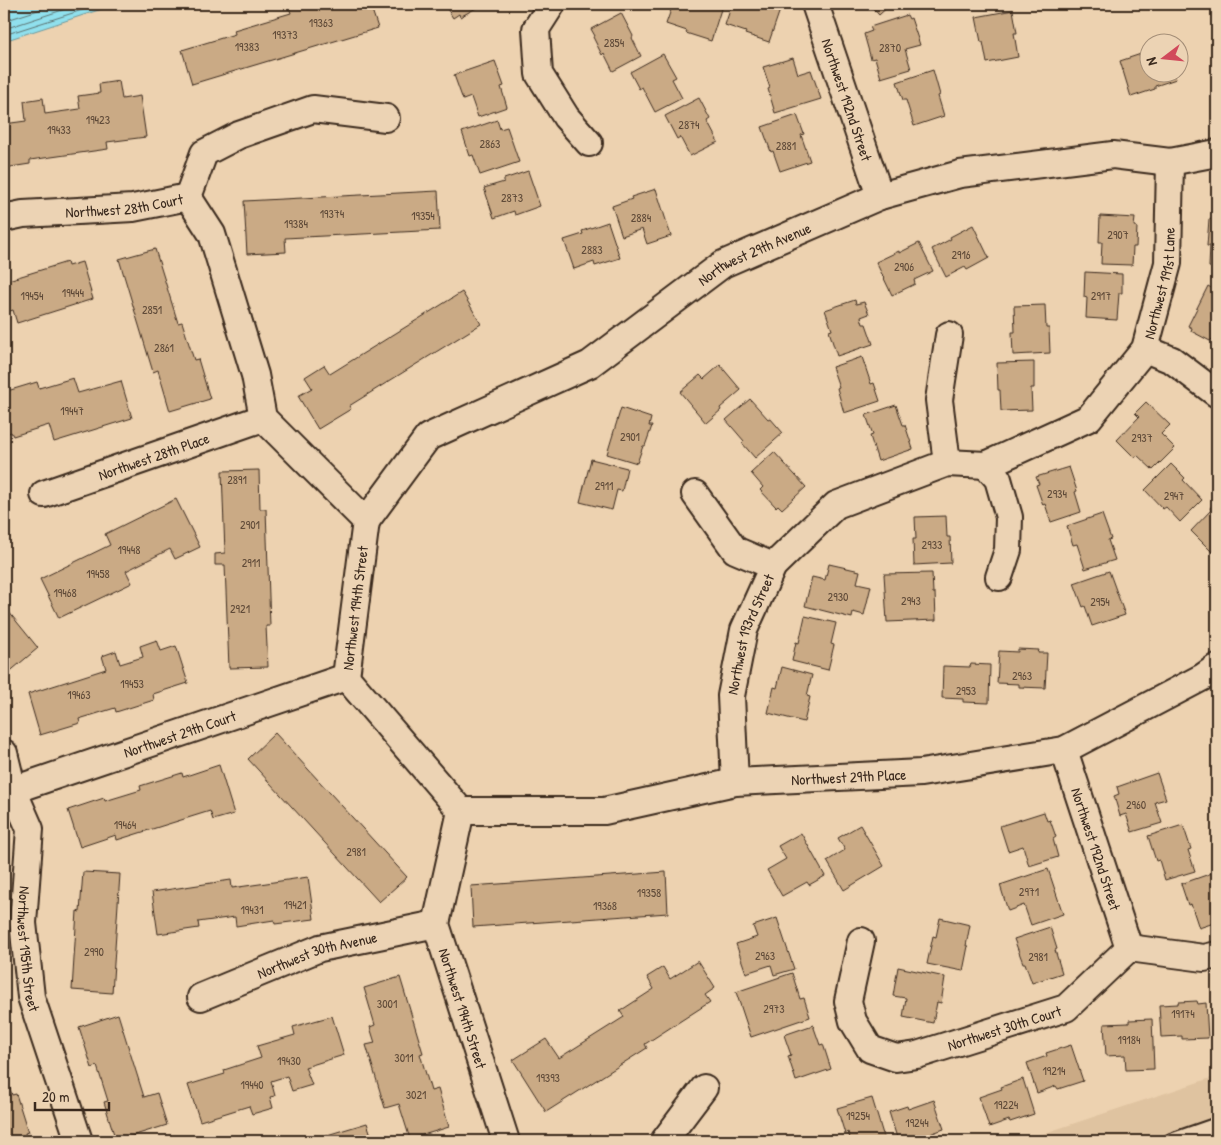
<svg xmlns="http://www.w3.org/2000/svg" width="1221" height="1145" viewBox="0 0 1221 1145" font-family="'Patrick Hand',sans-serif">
  <rect width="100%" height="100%" fill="#edd2b0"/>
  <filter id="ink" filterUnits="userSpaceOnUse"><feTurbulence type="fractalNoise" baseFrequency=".02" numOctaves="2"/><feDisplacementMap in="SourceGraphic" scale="10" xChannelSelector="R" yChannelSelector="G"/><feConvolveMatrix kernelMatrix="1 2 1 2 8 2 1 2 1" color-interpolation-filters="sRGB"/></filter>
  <g filter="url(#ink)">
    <!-- built -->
    <path fill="#dfc3a0" d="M1217 1076V1141H1021Z"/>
    <!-- water -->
    <path fill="#90e0ed" stroke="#6e979a" d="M4 4H117L4 41Z"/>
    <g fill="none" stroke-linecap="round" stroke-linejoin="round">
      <!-- shore -->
      <path stroke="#5d7371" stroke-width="1" d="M4 21 57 4
        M4 29 81 4
        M4 35 101 4"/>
    </g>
    <!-- building -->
    <path fill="#caaa85" stroke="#3b2a1e" d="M288 4H331V6L340 4H370L378 28 192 84 182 50 235 34 234 30 291 13Z
      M444 4H478V7L460 17 459 14 453 18Z
      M673 4H717L722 6 711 41 686 33 687 31 666 24Z
      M732 4H772L781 7 769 42 745 34 746 32 725 25Z
      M869 4H891L879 15Z
      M1013 10 1017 33H1014L1018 57 987 63 983 42H981L976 17Z
      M621 13 633 36 632 38 641 56 613 71 604 53 602 55 593 37 595 36 591 29Z
      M907 15 909 19 911 18 920 45 905 49 911 69 881 78 875 58 871 59 864 34 872 31 870 27Z
      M1144 53 1145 56 1148 55V72H1173L1176 79 1155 86V89L1131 97 1120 61Z
      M663 54 676 77 672 79 682 98 655 112 642 87 639 89 630 72Z
      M793 58 798 74 811 70 821 99 775 113 768 89 770 88 763 67Z
      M495 61 504 86 501 87 507 107 478 117 471 97 463 100 454 75Z
      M933 70 940 95 938 96 944 116 914 126 906 100H903L897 82Z
      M119 81 122 99 140 96 146 137 107 142 108 149 30 160V164L4 168V124L26 121 24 101 43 98 45 114 80 109 78 96 100 93 99 84Z
      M699 98 710 119 707 121 718 142 690 156 680 137 677 139 665 116Z
      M797 115 804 134 801 135 810 161 780 171 773 151 771 152 762 127Z
      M497 120 500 129 507 127 519 162 480 175 473 155 470 156 462 132Z
      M528 171 540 206 515 215 514 211 494 218 484 188 504 182V179Z
      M656 189 671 236 647 244 642 229 622 236 612 206 632 199 631 197Z
      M438 191 440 230 285 238 286 252 247 254 244 201Z
      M1100 216 1135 218 1134 226 1137 227 1136 247H1133L1132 265 1101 264 1102 242H1099Z
      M1209 219 1217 220V268L1209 267 1210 246H1207Z
      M608 222 620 258 595 266 594 262 574 269 564 240 583 234 582 231Z
      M973 225 989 258 967 270 965 267 946 277 932 249 951 239 950 237Z
      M919 243 933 271 914 280 915 284 892 295 876 262 899 251V253Z
      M155 249 178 323 182 322 194 360 198 359 210 399 170 411 158 370 153 372 119 259Z
      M67 262 68 266 82 262 93 299 17 323 13 310 4 313V277L5 281Z
      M1085 272 1122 274V293H1119L1117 320 1086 318 1087 298 1084 297Z
      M1208 286 1217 291V342L1212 339 1210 341 1191 331 1192 328 1188 326Z
      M462 292 481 324 349 406 351 409 318 429 298 396 312 388 305 377 324 365 330 374Z
      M855 300 856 304 864 302 869 314 861 317 863 324H866L873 344 837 356 829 331 832 330 825 310Z
      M1045 305 1046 328H1049L1050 353 1013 355 1012 332H1015L1014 306Z
      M862 357 871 384 874 383 880 401 844 413 837 388 839 387 832 367Z
      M1034 362V388H1031L1032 410 1001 411 1000 390H998L997 363Z
      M720 365 741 390 720 408 721 410 706 423 680 392 700 375 704 379Z
      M73 378 78 393 121 381 132 418 54 442 49 425 13 436 11 432 4 435V392L37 382 39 388Z
      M750 399 768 419 770 418 783 433 755 458 742 443 744 441 726 420Z
      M1146 402 1170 425 1161 434 1175 448 1153 470 1137 455 1135 458 1117 440 1139 417 1135 413Z
      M896 405 903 425H905L913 449 878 461 870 436 873 435 866 415Z
      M621 408 651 418 649 426H652L645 446H643L637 463 607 454Z
      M774 452 806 487 782 509 778 505 776 507 760 490 763 487 751 473Z
      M591 459 627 468 622 491 617 490 612 510 580 502Z
      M1171 464 1185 478 1183 480 1202 500 1180 522 1166 507 1163 509 1145 490Z
      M1069 467 1077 491 1075 492 1081 512 1051 522 1045 504 1043 505 1036 485 1039 484 1036 477Z
      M259 470 260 509H266L270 626H266L268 667 229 668 225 565H215V554L225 553 222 471Z
      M176 499 200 547 175 559 170 549 126 571 132 583 59 618 40 579 110 545 105 534Z
      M1217 500V548L1213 553 1191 531 1211 510 1210 508Z
      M1102 514 1111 539 1108 540 1115 560 1085 569 1077 544 1073 545 1067 526Z
      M946 516 947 537H950L951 563 914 565 913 539H916L915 517Z
      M829 564 860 571 857 583 871 586 864 615 853 612 852 618 805 606 812 577 825 580Z
      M1109 571 1125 615 1092 626 1085 606 1083 607 1074 583Z
      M932 573 933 593H935L936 620 887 622 884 574Z
      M4 606 38 648 7 674 4 671Z
      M805 616 836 623 831 644 834 645 828 670 792 661 796 642 799 643Z
      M157 640 161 651 176 646 188 683 153 694 154 700 116 712 115 708 79 719 80 723 40 735 28 694 106 669 102 656 116 651 120 664 143 657 140 646Z
      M1018 649 1039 650 1038 653H1047L1045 688 1019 687V684L997 683 999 651 1018 652Z
      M971 664 990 665 989 703 963 702V699L942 698 943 666 970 667Z
      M782 667 812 675 807 696 810 697 804 722 768 713 774 687 777 688Z
      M275 733 407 877 379 902 248 759Z
      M219 765 234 814 213 820 210 811 117 840 116 835 80 847 68 810 104 798 105 801 141 790 140 786 182 773 183 777Z
      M1157 773 1166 799 1155 802 1162 823 1132 832 1126 814 1120 816 1114 796 1119 794 1117 787Z
      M1044 812 1047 821 1050 820 1056 837 1053 839 1058 857 1029 866 1023 846 1008 851 1000 826Z
      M860 825 884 866 844 890 827 861 845 850 838 838Z
      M1183 825 1191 849 1188 850 1195 871 1165 880 1159 860 1156 861 1148 836Z
      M801 833 825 876 809 885 807 882 782 896 767 870 786 859 778 846Z
      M1048 869 1063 914 1031 925 1024 905 1008 911 1000 885Z
      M83 872 120 874 112 993 72 990 77 911 80 912Z
      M666 872 668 913 473 927 471 886Z
      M1215 872 1217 880V922L1199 928 1191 904 1188 905 1181 884Z
      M308 877 314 919 275 924 274 920 236 926 235 917 198 922 199 928 158 934 152 892 231 880 232 888Z
      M777 918 794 969 774 975 771 965 746 973 736 944 757 937 753 926Z
      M940 918 970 925 966 946H968L963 971 927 964 933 936 936 937Z
      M1050 927 1057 949 1055 950 1062 973 1032 983 1025 963H1023L1014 939Z
      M698 961 715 988 705 995 710 1002 645 1044 647 1048 546 1112 513 1060 546 1039 559 1058 624 1017 620 1011 654 989 647 977 663 967 670 979Z
      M898 967 945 977 941 1003 937 1002 933 1023 903 1017 906 998 893 996Z
      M792 973 800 999 804 998 810 1017 751 1037 736 992Z
      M400 977 423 1053 420 1054 431 1091 438 1089 449 1127 410 1139 399 1104 385 1108 366 1045 375 1043 370 1027 375 1025 364 988Z
      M1197 1001 1198 1004 1206 1003 1208 1038 1182 1039V1036L1161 1037 1159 1005 1178 1004V1002Z
      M118 1014 144 1097 157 1093 167 1125 116 1141 104 1102 108 1101 97 1066 92 1068 79 1027Z
      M332 1016 344 1055 305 1067 312 1085 292 1091 287 1076 271 1081 275 1096 270 1097 273 1108 252 1114 249 1106 200 1121 188 1085 225 1074 224 1070 261 1058 257 1046 295 1035 293 1027Z
      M1152 1019 1154 1069 1126 1070 1125 1055 1106 1056 1104 1024 1129 1023V1020Z
      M813 1025 820 1045 823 1044 831 1069 796 1081 788 1056 791 1055 784 1035Z
      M1071 1045 1083 1081 1058 1089 1056 1086 1037 1093 1027 1063 1047 1056 1046 1053Z
      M4 1068 12 1095 16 1094 28 1132 25 1133 27 1141H4Z
      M1023 1079 1034 1114 1010 1122 1009 1120 989 1127 979 1097 1002 1089 1001 1087Z
      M872 1098 885 1141H851L848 1132 845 1134 837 1108Z
      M934 1100 944 1129 924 1136 925 1139 917 1141H898L889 1112 907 1106 908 1109Z
      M367 1123 373 1141H329L327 1135Z"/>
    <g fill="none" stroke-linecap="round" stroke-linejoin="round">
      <!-- service casing -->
      <g stroke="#3b2a1e" stroke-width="18">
        <path id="service" d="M1171 1141 1217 1125"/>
      </g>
      <!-- minor casing -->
      <g stroke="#3b2a1e" stroke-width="30">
        <g id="minor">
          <path d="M552 4 536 29 539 74 566 117 589 143"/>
          <path id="s1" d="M815 4 880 196"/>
          <path id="s2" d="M188 197 212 234 255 375 263 418 366 521 346 677 461 811 436 924 506 1141"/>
          <path d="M188 197 204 153 239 135 313 109 386 118"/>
          <path id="s3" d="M4 218 23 214 133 208 188 197"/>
          <path d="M1145 349 1172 360 1217 394"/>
          <path d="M947 463 939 400 949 335"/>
          <path d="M986 465 998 479 1009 517 1008 550 999 577"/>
          <path id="s4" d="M44 494 263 418"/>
          <path d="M695 494 735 550 773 566"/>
          <path id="s5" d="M366 521 428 437 590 364 723 264 880 196 960 174 1113 155 1170 162 1217 153"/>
          <path id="s6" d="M1064 750 1129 948"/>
          <path id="s7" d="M4 753 13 790 30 829 23 923 31 997 79 1141"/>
          <path id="s8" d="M735 782 731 696 744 630 773 566 836 505 947 463 986 465 1089 418 1145 349 1168 263 1170 162"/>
          <path id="s9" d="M13 790 346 677"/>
          <path id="s10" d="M461 811H604L735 782 921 773 1064 750 1203 677 1217 667"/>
          <path id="s11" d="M861 941 848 1001 853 1021 870 1049 896 1058 917 1055 1066 1008 1129 948 1204 958 1217 955"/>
          <path id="s12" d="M201 997 320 948 436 924"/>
          <path d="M664 1141 704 1088"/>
        </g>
      </g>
      <!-- service -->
      <use href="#service" stroke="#ecd3b4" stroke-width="14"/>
      <!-- minor -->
      <use href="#minor" stroke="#ecd3b4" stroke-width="26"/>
    </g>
  </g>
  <g text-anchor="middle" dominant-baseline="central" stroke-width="4" stroke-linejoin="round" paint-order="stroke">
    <!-- number labels -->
    <g font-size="12" fill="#5f4a38">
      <text x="321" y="22">19363</text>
      <text x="285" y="34">19373</text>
      <text x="614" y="42">2854</text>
      <text x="247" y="46">19383</text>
      <text x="890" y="47">2870</text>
      <text x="98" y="119">19423</text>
      <text x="689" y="124">2874</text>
      <text x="59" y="129">19433</text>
      <text x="490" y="143">2863</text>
      <text x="786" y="145">2881</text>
      <text x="512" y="197">2873</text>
      <text x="332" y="213">19374</text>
      <text x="423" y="215">19354</text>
      <text x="641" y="217">2884</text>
      <text x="296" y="223">19384</text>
      <text x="1118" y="234">2907</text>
      <text x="592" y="249">2883</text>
      <text x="961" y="254">2916</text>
      <text x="904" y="266">2906</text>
      <text x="73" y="292">19444</text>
      <text x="32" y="295">19454</text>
      <text x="1101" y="295">2917</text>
      <text x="152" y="309">2851</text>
      <text x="164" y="347">2861</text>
      <text x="72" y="410">19447</text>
      <text x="630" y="436">2901</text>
      <text x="1142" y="437">2937</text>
      <text x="237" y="479">2891</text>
      <text x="604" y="485">2911</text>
      <text x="1057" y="493">2934</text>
      <text x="1174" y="495">2947</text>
      <text x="250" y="524">2901</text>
      <text x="932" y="544">2933</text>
      <text x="129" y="549">19448</text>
      <text x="251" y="562">2911</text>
      <text x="98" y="573">19458</text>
      <text x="65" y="592">19468</text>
      <text x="838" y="596">2930</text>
      <text x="911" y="600">2943</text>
      <text x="1100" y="601">2954</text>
      <text x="240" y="608">2921</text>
      <text x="1022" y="675">2963</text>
      <text x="132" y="683">19453</text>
      <text x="966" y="690">2953</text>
      <text x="79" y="694">19463</text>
      <text x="1136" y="804">2960</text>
      <text x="125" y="824">19464</text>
      <text x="356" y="851">2981</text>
      <text x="1029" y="891">2971</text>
      <text x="649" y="892">19358</text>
      <text x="295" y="904">19421</text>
      <text x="605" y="905">19368</text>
      <text x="252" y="909">19431</text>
      <text x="94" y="951">2990</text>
      <text x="765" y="955">2963</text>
      <text x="1038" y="956">2981</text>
      <text x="387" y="1003">3001</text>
      <text x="774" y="1008">2973</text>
      <text x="1183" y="1013">19174</text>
      <text x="1129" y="1039">19184</text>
      <text x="404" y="1057">3011</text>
      <text x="289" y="1060">19430</text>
      <text x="1054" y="1070">19214</text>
      <text x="548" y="1077">19393</text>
      <text x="252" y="1084">19440</text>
      <text x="416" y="1094">3021</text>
      <text x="1006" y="1104">19224</text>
      <text x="858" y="1115">19254</text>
      <text x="917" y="1122">19244</text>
    </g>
    <!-- street labels -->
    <g font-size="15" fill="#3b2a1e" stroke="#ecd3b4">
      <text stroke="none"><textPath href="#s1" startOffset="101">Northwest 192nd Street</textPath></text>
      <text stroke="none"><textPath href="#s3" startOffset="121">Northwest 28th Court</textPath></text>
      <text stroke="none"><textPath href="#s5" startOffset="481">Northwest 29th Avenue</textPath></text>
      <text stroke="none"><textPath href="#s8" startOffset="739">Northwest 191st Lane</textPath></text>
      <text stroke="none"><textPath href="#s4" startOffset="116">Northwest 28th Place</textPath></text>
      <text transform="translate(355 608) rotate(-83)">Northwest 194th Street</text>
      <text stroke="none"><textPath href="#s8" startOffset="151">Northwest 193rd Street</textPath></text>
      <text stroke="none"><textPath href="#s9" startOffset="176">Northwest 29th Court</textPath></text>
      <text stroke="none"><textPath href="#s10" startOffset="391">Northwest 29th Place</textPath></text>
      <text stroke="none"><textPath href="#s6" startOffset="104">Northwest 192nd Street</textPath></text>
      <text stroke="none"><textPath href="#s7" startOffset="201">Northwest 195th Street</textPath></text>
      <text stroke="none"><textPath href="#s12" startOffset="124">Northwest 30th Avenue</textPath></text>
      <text stroke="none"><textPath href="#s2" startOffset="919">Northwest 194th Street</textPath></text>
      <text stroke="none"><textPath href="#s11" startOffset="255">Northwest 30th Court</textPath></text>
    </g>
  </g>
  <!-- margin -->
  <rect width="1221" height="1145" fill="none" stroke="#ecd3b4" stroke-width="20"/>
  <rect x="10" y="10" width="1201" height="1125" fill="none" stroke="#3b2a1e" stroke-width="2" filter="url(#ink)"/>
  <!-- north arrow -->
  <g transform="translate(1164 58) rotate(254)"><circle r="24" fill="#ecd3b4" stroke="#a58f78"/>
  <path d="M0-4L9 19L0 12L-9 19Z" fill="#d1495b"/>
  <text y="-8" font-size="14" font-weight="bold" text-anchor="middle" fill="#3b2a1e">N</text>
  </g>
  <!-- scale -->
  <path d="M35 1102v8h74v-8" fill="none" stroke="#3b2a1e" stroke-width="2.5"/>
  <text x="42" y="1102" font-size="15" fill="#3b2a1e" stroke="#ecd3b4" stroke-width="4" paint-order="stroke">20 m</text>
</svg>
